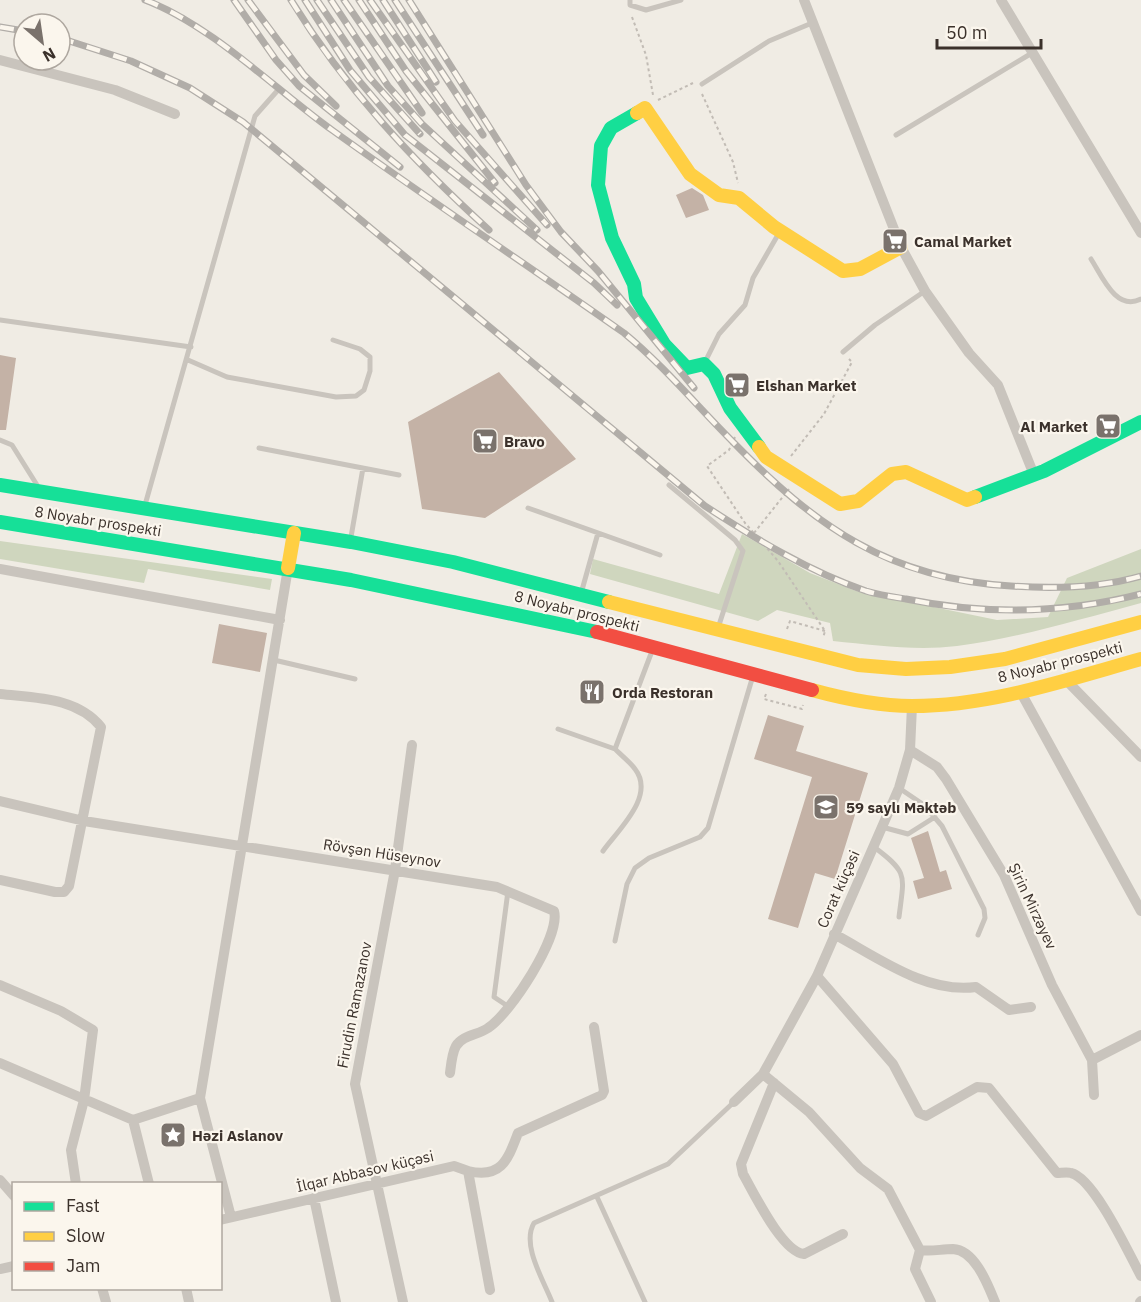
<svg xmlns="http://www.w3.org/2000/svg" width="1141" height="1302" viewBox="0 0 1141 1302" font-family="'IBM Plex Sans',sans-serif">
  <rect width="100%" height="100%" fill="#f0ece4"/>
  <!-- green -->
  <path fill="#cfd6be" d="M742 534 810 573 856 591 997 620 1048 617 1067 578 1141 549V603C1081 619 1019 638 957 646 916 651 874 645 833 641L830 623 777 610 758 621 590 574 593 559 719 594Z
    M0 541 272 579 270 590 148 569 144 583 0 559Z"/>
  <!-- building -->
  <path fill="#c4b2a6" d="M692 188 703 195 709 210 686 218 676 195Z
    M0 355 16 358 6 430H0Z
    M499 372 576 459 485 518 422 509 408 422Z
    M219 624 267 633 260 672 212 663Z
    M768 715 804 726 796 751 868 773 835 879 815 873 798 928 768 919 812 777 754 759Z
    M928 831 940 872 946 870 952 889 918 899 913 881 924 878 911 838Z"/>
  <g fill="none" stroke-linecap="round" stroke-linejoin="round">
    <!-- path -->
    <path stroke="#c2bcb5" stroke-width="2" stroke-dasharray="3 3" stroke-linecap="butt" d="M632 17 646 55 653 95
      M702 94 733 162 738 183
      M658 100 693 83
      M735 437 729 450 707 466 745 523 778 561 825 631 823 638
      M791 456 824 414 852 362 849 359
      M754 533 789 489
      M787 629 790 621 825 631
      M766 694 764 699 802 709 803 705"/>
    <!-- lane -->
    <path stroke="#c9c4bd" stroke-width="5" d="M630 0V5L646 10 681 0
      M702 84 769 41 812 23
      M896 135 1032 53
      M1091 259C1102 276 1116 312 1141 299
      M0 320 191 347
      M843 352 875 325 925 291
      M188 360 227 377 336 397 356 396 364 390 370 371V357L360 349 333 340
      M704 364 719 334 745 305 753 278 779 233
      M0 440 12 445 37 485
      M259 448 399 475
      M669 485 735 540 743 551 719 625
      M145 505 255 116 278 90
      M528 508 660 555
      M351 537 363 468
      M582 590 598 533
      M274 660 355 679
      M558 729 615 749
      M899 788 924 805 942 826 984 909 985 918 978 935
      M882 827 908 834 935 817
      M874 847C909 873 904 875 899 917
      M603 851C618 830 656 796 635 769 630 762 621 755 615 749L652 651
      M508 891 494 997 509 1007
      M615 941 627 884 635 868 649 858 700 837 708 828 752 679
      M597 1197 645 1302
      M552 1302C544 1281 521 1245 534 1223L668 1164 734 1102"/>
    <!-- street -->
    <path stroke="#c9c4bd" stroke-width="10" d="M804 0 901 247 925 291 969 353 998 385 1034 475
      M1001 0 1141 233
      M0 60 115 90 175 114
      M0 569 280 620
      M1066 680 1141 757
      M1020 691 1141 911
      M0 694C35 698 77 697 101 727L69 886 64 892H55L0 880
      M910 750 937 767 946 779 1004 875 1052 985 1092 1060 1094 1095
      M0 801 84 821 497 887 554 911C561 936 510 1014 488 1028 478 1035 463 1035 456 1046 452 1053 451 1065 450 1073
      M834 934C877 957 926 994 976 987L1009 1010 1031 1007
      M817 976 893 1064 919 1113 926 1116 977 1087 989 1088 1057 1173C1061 1173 1067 1172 1071 1173 1094 1178 1129 1254 1141 1276
      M0 985 61 1011 93 1030 84 1100 71 1150 76 1184
      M1092 1060 1141 1035
      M0 1063 133 1120
      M763 1074 809 1112 860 1168 888 1189 920 1250C931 1252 941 1249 953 1249 975 1250 988 1285 995 1302
      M774 1083 741 1164 743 1174C754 1193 782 1252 804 1254L843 1234
      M734 1102 763 1074 817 976 899 788 910 750 912 706
      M468 1171C502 1179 508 1159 518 1133L602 1095 604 1091 594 1027
      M0 1180 14 1196
      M149 1184 133 1120 200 1098
      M314 1198 336 1302
      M231 1217 200 1098 288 568
      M220 1220 454 1166 468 1171 490 1290
      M920 1250 915 1269 931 1302
      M0 1269 14 1266
      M102 1288 106 1302
      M186 1288 189 1302
      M403 1302 355 1084 395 870 412 745
      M1140 1302 1141 1301"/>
    <!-- fast -->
    <path stroke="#16e098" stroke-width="14" d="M637 113 611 128 601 146 598 185 612 238 634 284 636 298 664 344 687 368 704 364 714 374 730 408 759 447
      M0 485 351 542 453 562 609 602
      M975 497 1044 471 1141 422
      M0 522 351 580 597 632"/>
    <!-- slow -->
    <path stroke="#ffcf43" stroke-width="14" d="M637 113 645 108 690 174 719 195 739 198 774 227 843 271 860 269 901 247
      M759 447 766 457 840 504 858 501 892 474 906 472 967 500 975 497
      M288 568 294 533
      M609 602 858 665 906 669 950 667 1005 659 1141 622
      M812 690C845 699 878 706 912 706 990 706 1066 680 1141 659"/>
    <!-- jam -->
    <path stroke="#f24e42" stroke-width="14" d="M597 632 812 690"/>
    <!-- rail casing -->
    <g stroke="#b1ada8" stroke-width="7">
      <path id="rail" d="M145 0C211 25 275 89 332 130 428 199 527 265 624 333 664 366 696 405 733 442 815 526 889 579 1011 586 1054 589 1099 588 1141 576
        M234 0 276 60 299 86 400 167
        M248 0 304 75 336 106
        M291 0C345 88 413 161 489 230
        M305 0 350 70 405 135 594 283 617 305
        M317 0 369 77 420 134
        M331 0 388 86 422 124 537 230
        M344 0 422 113
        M359 0 406 71 495 183
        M370 0 455 121 547 225
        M383 0 436 82
        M395 0 483 135
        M409 0 526 185 561 232 598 271 694 388
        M0 27 24 31
        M60 38 131 61 190 88 243 122 705 506C756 539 808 571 866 591 879 595 893 597 906 599 985 615 1063 614 1141 594"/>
    </g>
    <!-- rail -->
    <use href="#rail" stroke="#fbf6ed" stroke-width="4.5" stroke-dasharray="14" stroke-linecap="butt"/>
  </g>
  <!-- icons -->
  <defs>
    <g id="supermarket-square" transform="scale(1.35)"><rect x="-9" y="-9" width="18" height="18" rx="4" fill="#7a726c" stroke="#fbf6ed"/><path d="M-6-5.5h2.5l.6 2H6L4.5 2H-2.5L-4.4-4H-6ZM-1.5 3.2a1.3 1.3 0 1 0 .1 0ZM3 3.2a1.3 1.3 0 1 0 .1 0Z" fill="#fff"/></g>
    <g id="restaurant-square" transform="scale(1.35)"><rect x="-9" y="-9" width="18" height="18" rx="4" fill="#7a726c" stroke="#fbf6ed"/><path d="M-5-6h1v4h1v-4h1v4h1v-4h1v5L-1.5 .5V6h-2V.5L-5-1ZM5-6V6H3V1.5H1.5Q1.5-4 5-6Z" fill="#fff"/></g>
    <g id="school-square" transform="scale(1.35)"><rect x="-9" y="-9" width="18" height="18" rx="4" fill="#7a726c" stroke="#fbf6ed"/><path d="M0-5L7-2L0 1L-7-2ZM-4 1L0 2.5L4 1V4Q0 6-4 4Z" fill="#fff"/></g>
    <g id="sight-square" transform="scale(1.35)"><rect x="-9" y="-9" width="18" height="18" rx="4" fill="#7a726c" stroke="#fbf6ed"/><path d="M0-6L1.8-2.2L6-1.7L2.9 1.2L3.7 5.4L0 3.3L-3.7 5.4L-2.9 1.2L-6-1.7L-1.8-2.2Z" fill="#fff"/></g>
  </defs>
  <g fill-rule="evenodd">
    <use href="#supermarket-square" x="895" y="241"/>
    <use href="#supermarket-square" x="737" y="385"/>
    <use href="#supermarket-square" x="1108" y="426"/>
    <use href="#supermarket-square" x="485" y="441"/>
    <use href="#restaurant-square" x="592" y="692"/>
    <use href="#school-square" x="826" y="807"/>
    <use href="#sight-square" x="173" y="1135"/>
  </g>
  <g text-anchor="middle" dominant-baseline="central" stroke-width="4.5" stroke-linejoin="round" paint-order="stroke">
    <!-- poi labels -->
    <g font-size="15" font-weight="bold" fill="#3b312b" stroke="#fbf6ed" text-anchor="start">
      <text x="914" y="241">Camal Market</text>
      <text x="756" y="385">Elshan Market</text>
      <text x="1088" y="426" text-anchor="end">Al Market</text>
      <text x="504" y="441">Bravo</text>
      <text x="612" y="692">Orda Restoran</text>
      <text x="846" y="807">59 saylı Məktəb</text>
      <text x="192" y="1135">Həzi Aslanov</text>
    </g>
    <!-- street labels -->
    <g font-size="15" fill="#3b312b" stroke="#fbf6ed">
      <text transform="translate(98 521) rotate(9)">8 Noyabr prospekti</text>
      <text transform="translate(577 611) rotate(14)">8 Noyabr prospekti</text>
      <text transform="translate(1060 662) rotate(-14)">8 Noyabr prospekti</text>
      <text transform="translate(382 853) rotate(9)">Rövşən Hüseynov</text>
      <text transform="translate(838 889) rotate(-66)">Corat küçəsi</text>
      <text transform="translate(1033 906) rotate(65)">Şirin Mirzəyev</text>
      <text transform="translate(354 1005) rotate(-79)">Firudin Ramazanov</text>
      <text transform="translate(365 1171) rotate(-13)">İlqar Abbasov küçəsi</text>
    </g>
  </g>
  <!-- legend -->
  <rect x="12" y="1182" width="210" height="108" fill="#fbf6ed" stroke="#aea79f" stroke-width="1.5"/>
  <rect x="24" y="1202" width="30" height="9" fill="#16e098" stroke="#aea79f" stroke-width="1.5"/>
  <text x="66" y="1212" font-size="18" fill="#3b312b">Fast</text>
  <rect x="24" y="1232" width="30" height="9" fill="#ffcf43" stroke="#aea79f" stroke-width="1.5"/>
  <text x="66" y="1242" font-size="18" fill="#3b312b">Slow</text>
  <rect x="24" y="1262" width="30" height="9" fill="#f24e42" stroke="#aea79f" stroke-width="1.5"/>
  <text x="66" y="1272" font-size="18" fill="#3b312b">Jam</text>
  <!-- north arrow -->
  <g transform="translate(42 42) rotate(151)"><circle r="28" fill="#fbf6ed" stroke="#aea79f" stroke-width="1.5"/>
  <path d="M0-4.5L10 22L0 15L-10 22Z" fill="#7a726c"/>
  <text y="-9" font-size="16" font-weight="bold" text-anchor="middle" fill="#3b312b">N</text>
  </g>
  <!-- scale -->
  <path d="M937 39v9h104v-9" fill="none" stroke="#3b312b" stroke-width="3"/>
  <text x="946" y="39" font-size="18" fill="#3b312b" stroke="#fbf6ed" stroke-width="4.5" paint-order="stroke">50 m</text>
</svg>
